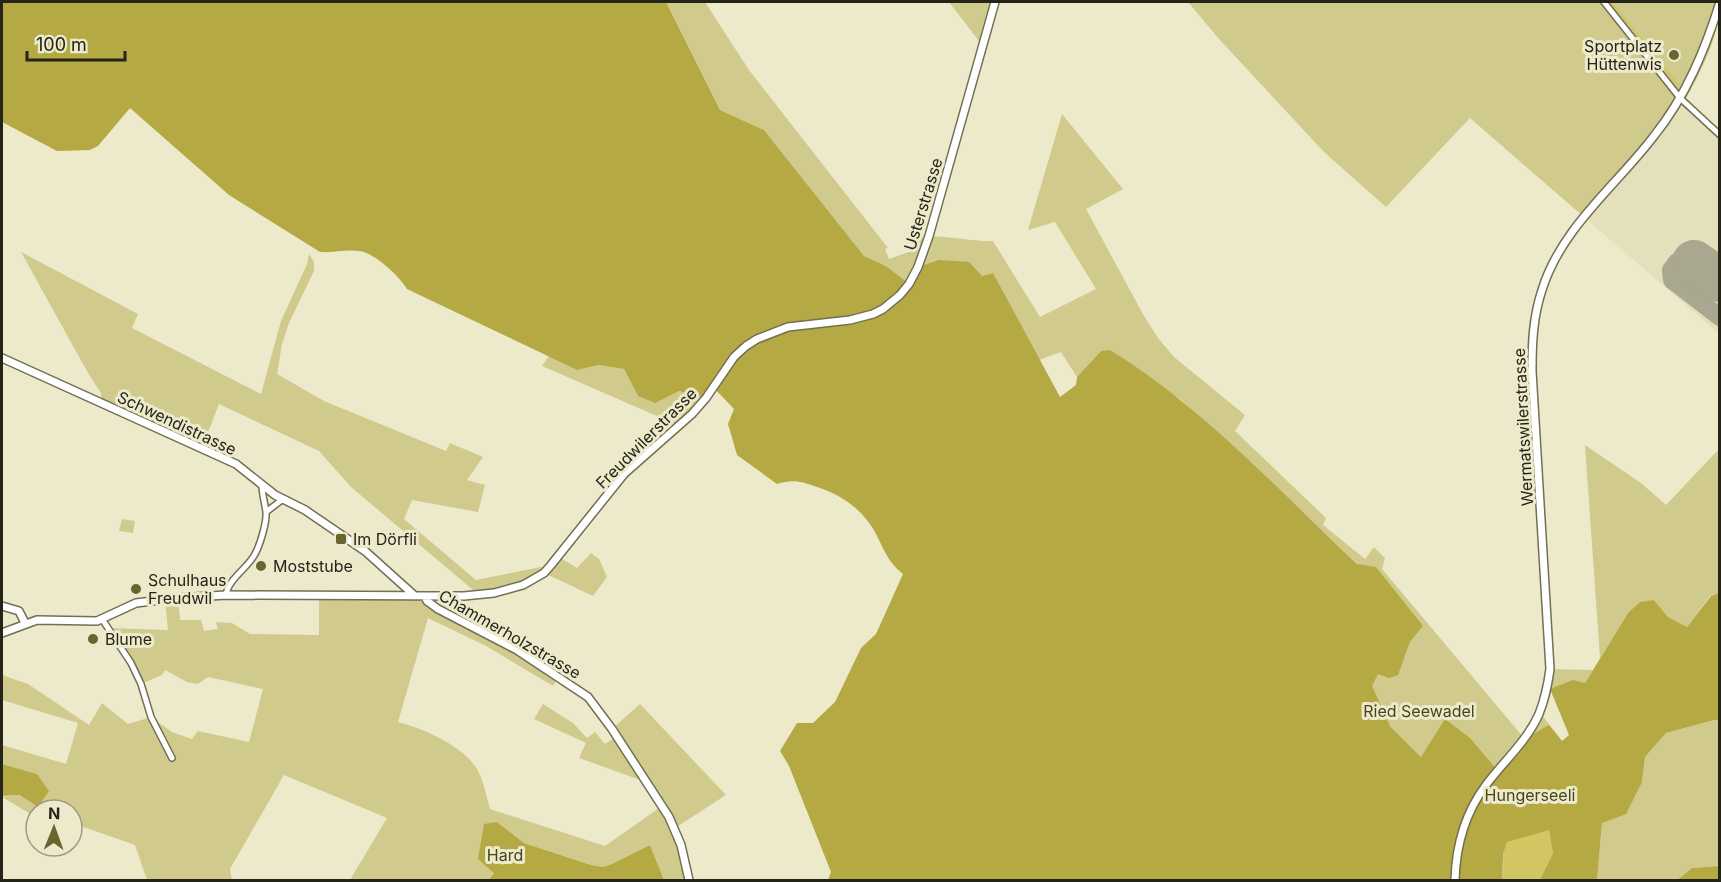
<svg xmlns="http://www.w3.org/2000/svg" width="1721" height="882" viewBox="0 0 1721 882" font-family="Inter,sans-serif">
  <rect width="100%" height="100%" fill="#edeacc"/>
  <!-- built -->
  <path fill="#e4e0bb" d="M1680 98 1719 135V334L1584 217Z"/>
  <!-- green -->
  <path fill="#d0ca8c" d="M666 2H705L749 70 888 248 885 249 889 259 917 249 913 239C939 232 967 242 993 241L1040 317 1096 289 1055 222 1028 230 1062 114 1123 189 1086 209 1144 316 1158 338 1174 357 1245 415 1235 431 1326 518 1323 525 1365 559 1374 547 1385 558 1382 569 1524 738 1533 726 1550 669 1593 670 1585 683 1550 689 1542 715 1562 741 1563 880H1487L1421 757 1390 726 1368 686 1378 673 1405 656 1410 642 1423 626 1228 442 1180 399 1101 351 1077 377 1061 352 1039 360 993 273 982 276 909 284 886 266 864 256 764 130 720 110Z
    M949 2H995L982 45Z
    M1188 2H1719C1720 37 1701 71 1684 102L1680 98 1668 117 1584 217 1470 118 1386 207 1324 152 1219 39Z
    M21 252 138 314 132 328 261 394 281 321 307 264 309 254 314 262V271L289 323 282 344 277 374 324 401 446 451 450 443 483 457 467 480 485 485 478 512 412 500 404 519 476 580 551 565 559 557 577 568 591 553 599 559 607 577 593 596 544 573 533 580 479 595 351 487 319 451 219 404 202 448 102 403 101 393 88 373Z
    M549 356 577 370 599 365 624 369 638 396 679 391 706 398 680 426 542 366Z
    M1585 445 1641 483 1666 505 1719 449V593L1710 596 1687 627 1668 617 1654 600 1628 613 1600 658Z
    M122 519 135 521 133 533 119 531Z
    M319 595 414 598 431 605 558 676 553 686 486 646 428 618 398 722C424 729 462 745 477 769 484 781 486 796 490 809L605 846 662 806 646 782 579 758 586 743 534 719 543 704 573 723 587 738 595 732 605 744 617 736 612 729 640 704 726 795 675 828 689 880H664L650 845 612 864 603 867 591 865 524 843 497 822 494 873 489 880H350L387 818 284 775 230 869 232 880H147L135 845 72 823V810H36L32 815 2 797 18 795 38 807 37 774 2 764V745L66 764 78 723 2 700V675L28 684 89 725 102 703 128 724 151 717 172 732 192 739 198 731 249 742 263 689 208 677 198 684 187 682 165 670 162 675 141 684 108 628 168 630 165 600 178 598 180 620H201L204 631 218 629 216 622 232 623 250 634 319 635Z
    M1714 720H1719V866L1692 868 1677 880H1597L1602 823 1642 782 1645 757 1666 733Z"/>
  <!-- forest -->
  <path fill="#b4a942" d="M2 2H666L720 110 764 130 864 256 886 266 908 283 918 267 939 260 969 262 982 276 993 273 1060 397 1076 385 1077 377 1101 351 1110 350C1203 407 1278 490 1357 564L1376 567 1423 626 1410 642 1398 675 1389 678 1378 674 1372 686 1390 726 1421 757 1445 719 1470 738 1498 771 1524 739 1549 725 1562 741 1569 735 1550 689 1573 680 1585 683 1628 613 1640 602 1654 600 1668 617 1687 627 1711 596 1719 593V720H1714L1666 733 1645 757 1642 782 1626 814 1602 823 1597 880H1538L1541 878 1553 853 1549 830 1503 852C1504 862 1500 873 1503 880H828L831 872 789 766 780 751 797 723H813L835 702 861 648 876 634 903 574C887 561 884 549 875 532 862 509 842 495 817 487 802 481 792 479 777 484L737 455 728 424 734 409 714 388 706 398 679 391 655 403 638 396 624 369 599 365 577 370 407 289C400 277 374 252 359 251 346 249 333 253 320 252L229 195 130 108 98 146 90 150 57 151 2 122Z
    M2 764 37 774 49 791 38 807 19 795 2 796Z
    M497 822 524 843 591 865 603 867 612 864 650 845 664 880H489L494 873 478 859 484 824Z
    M1719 866V880H1677L1692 868Z"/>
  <!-- water -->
  <path fill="#d1c661" d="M1549 830 1553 853 1541 878 1538 880H1503C1501 874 1504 871 1504 864 1505 853 1502 854 1507 842Z"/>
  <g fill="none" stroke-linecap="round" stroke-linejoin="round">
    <!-- stream -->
    <path stroke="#d1c661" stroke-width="2" d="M1611 2 1678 85"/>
    <!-- taxiway -->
    <path stroke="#aaa790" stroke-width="18" d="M1694 262 1689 260 1677 262 1671 270 1672 280 1720 317"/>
    <!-- runway -->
    <path stroke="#aaa790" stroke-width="44" d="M1694 262 1720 280"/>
    <!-- minor casing -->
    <g stroke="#726f54" stroke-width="8">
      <path id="minor" d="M1604 2 1680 98 1720 135
        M266 512 283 499
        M226 595C228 579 248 568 255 554 260 545 267 522 266 512 265 503 262 495 262 485
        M102 619 131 663 141 684 151 717 172 758"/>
    </g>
    <!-- tertiary casing -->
    <g stroke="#726f54" stroke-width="10">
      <path id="tertiary" d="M2 358 236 464 275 495 305 510 365 551 415 596
        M425 596 427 601 438 609 517 650 588 697 612 729 669 817 681 845 689 880
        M2 606 19 611 25 623
        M2 633 37 620 97 621 136 603 178 598 226 595 464 596 494 593 523 585 544 573 551 565 624 474 692 414 706 398 734 357 746 346 757 339 788 327 850 320 873 314 883 309 900 295 909 284 918 267 929 236 995 2
        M1455 880C1456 845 1465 813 1486 785 1504 761 1527 741 1539 714 1545 699 1548 684 1550 669L1532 371C1532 343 1533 317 1542 290 1561 228 1616 186 1654 136 1686 96 1705 50 1720 2"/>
    </g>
    <!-- minor -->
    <use href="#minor" stroke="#fff" stroke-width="5"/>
    <!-- tertiary -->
    <use href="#tertiary" stroke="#fff" stroke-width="7"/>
  </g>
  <!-- markers -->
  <g fill="#6a6431" stroke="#edeacc" stroke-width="2">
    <circle cx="1674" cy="55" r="6"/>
    <rect x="335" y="533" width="12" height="12" rx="3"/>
    <circle cx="261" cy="566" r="6"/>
    <circle cx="136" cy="589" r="6"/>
    <circle cx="93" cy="639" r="6"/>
  </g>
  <g text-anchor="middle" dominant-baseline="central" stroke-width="6" stroke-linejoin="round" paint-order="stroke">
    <!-- poi labels -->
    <g font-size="16" fill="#252419" stroke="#edeacc" text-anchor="start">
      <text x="1662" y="46" text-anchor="end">Sportplatz<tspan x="1662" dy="18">Hüttenwis</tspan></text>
      <text x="353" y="539">Im Dörfli</text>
      <text x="273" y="566">Moststube</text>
      <text x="148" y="580">Schulhaus<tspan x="148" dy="18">Freudwil</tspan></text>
      <text x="105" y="639">Blume</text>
    </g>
    <!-- street labels -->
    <g font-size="16" fill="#252419" stroke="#edeacc">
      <text transform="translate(923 204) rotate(-73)">Usterstrasse</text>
      <text transform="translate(177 423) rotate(25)">Schwendistrasse</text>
      <text transform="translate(1523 427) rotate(-93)">Wermatswilerstrasse</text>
      <text transform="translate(646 438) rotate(-45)">Freudwilerstrasse</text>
      <text transform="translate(510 634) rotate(30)">Chammerholzstrasse</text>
    </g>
    <!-- park labels -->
    <g font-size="16" fill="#49451a" stroke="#edeacc">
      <text x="1419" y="711">Ried Seewadel</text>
      <text x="1530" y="795">Hungerseeli</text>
      <text x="505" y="855">Hard</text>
    </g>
  </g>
  <!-- border -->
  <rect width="1721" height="882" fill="none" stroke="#252419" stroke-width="6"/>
  <!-- north arrow -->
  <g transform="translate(54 828) rotate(1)"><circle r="28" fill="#edeacc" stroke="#9d9b84" stroke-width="1.5"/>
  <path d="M0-4.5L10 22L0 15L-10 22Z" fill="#6a6431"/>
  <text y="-9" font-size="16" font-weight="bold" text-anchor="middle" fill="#252419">N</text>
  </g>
  <!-- scale -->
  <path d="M27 51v9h98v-9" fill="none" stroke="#252419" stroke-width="3"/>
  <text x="36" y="51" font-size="18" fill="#252419" stroke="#edeacc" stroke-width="4.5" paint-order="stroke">100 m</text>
</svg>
